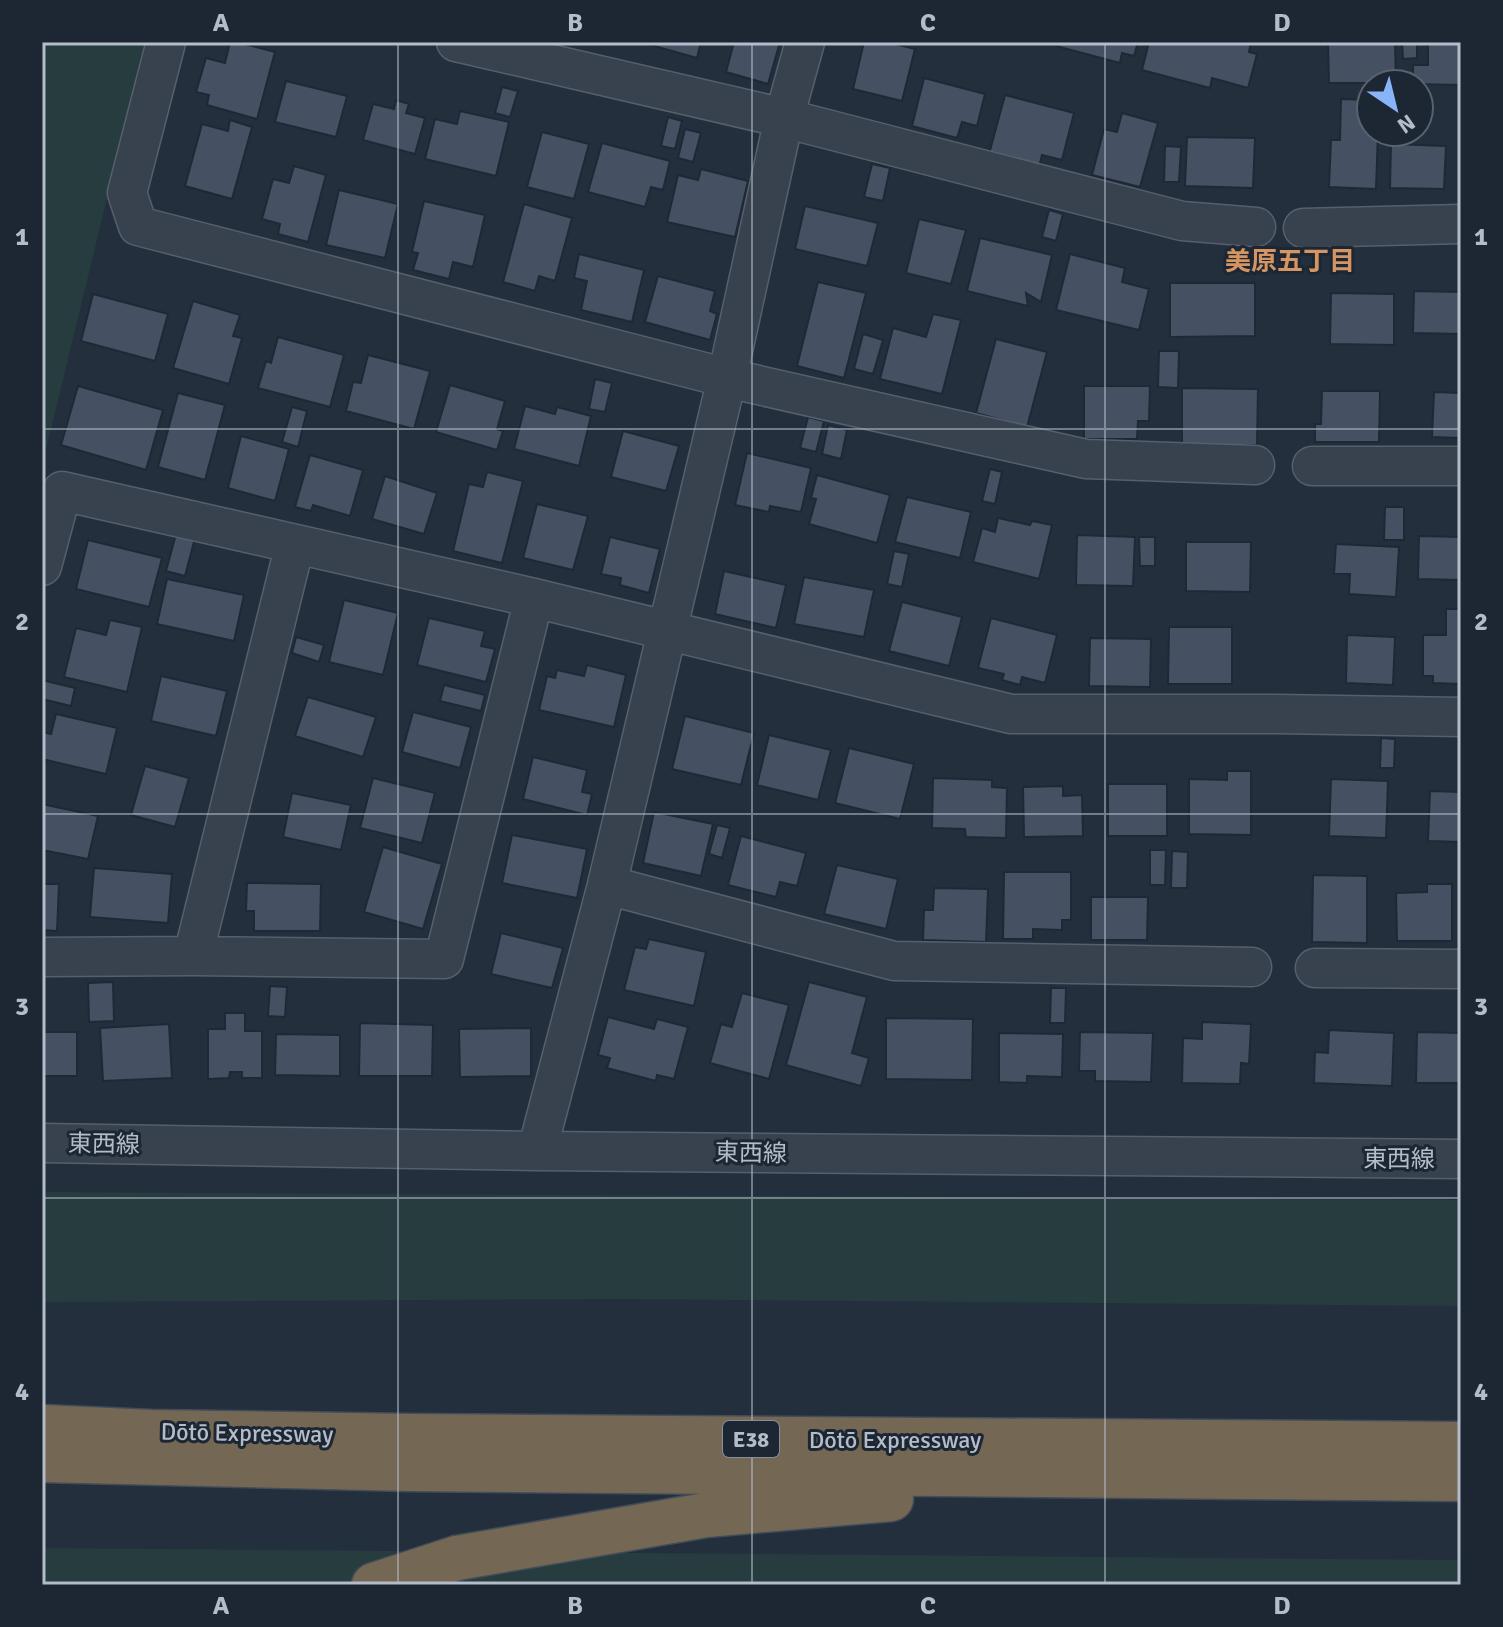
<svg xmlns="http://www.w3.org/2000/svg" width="1503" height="1627" viewBox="0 0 1503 1627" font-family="Signika,'Noto Sans JP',sans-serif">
  <rect width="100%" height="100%" fill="#242f3e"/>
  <!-- green -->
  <path fill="#263c3f" d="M42 42H145L42 466Z
    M42 1192 1461 1200V1306L620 1299 42 1302Z
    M42 1548 1461 1560V1585H42Z"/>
  <!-- building -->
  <path fill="#455162" stroke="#1f2835" stroke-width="2" d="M230 42H237L275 52 257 119 207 105 209 95 196 92 206 58 225 63Z
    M640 42H701L697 58Z
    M734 42H780L768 84 726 72Z
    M864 42H887L915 49 902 101 853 89Z
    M1057 42H1138L1134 56 1122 53 1120 63 1056 46Z
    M1149 42H1251L1249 52 1257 54 1248 88 1212 78 1210 88 1142 70Z
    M1328 42H1395L1396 83H1329Z
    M1402 42H1417V58L1403 59Z
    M1428 42H1461V85L1413 84V65H1428Z
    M924 78 985 94 977 126 962 122 957 138 912 126Z
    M286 81 347 96 336 137 275 122Z
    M502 87 518 91 510 117 495 113Z
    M1005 95 1074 113 1062 160 1042 155 1039 167 989 154Z
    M1341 99 1371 100V132H1378L1376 189 1329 187 1331 140H1340Z
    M396 100 409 104 406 113 425 118 415 154 363 140 373 104 394 109Z
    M460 111 509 122 496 176 425 159 435 119 457 124Z
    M1122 113 1158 123 1140 187 1092 175 1104 129 1117 132Z
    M668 117 682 121 675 149 661 146Z
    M230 120 252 127 232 199 185 186 202 124 228 131Z
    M685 129 701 133 693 162 678 158Z
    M542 132 589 144 574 199 527 187Z
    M1187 137 1255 138 1253 188 1185 186Z
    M602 143 670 161 663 190 651 187 645 207 588 192Z
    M1391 144 1446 146 1444 189 1390 188Z
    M1165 146 1181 147 1179 182H1164Z
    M872 164 890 168 883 201 864 197Z
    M294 166 326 175 308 242 278 234 280 224 262 219 273 179 289 183Z
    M701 169 748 181 735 237 667 222 678 175 698 180Z
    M339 190 398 204 385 258 326 245Z
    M424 201 485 215 473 267 453 262 449 279 413 270 418 253 412 252Z
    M524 204 572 218 555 281 539 276 535 291 503 282Z
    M805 206 878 223 867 266 795 249Z
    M1049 210 1063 214 1056 241 1042 237Z
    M919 219 966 230 951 284 906 273Z
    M980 238 1052 255 1041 302 1026 293 1028 306 967 291Z
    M579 254 644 270 632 322 581 310 587 281 574 278Z
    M1070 254 1125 268 1122 282 1149 289 1139 330 1056 310Z
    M658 276 715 291 710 311 717 314 710 340 645 322Z
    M818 282 866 293 844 378 797 366Z
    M1170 283H1255V336L1170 337Z
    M1414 291 1461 292V334L1413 333Z
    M1331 293 1394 294V345L1330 344Z
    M93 294 168 314 155 361 81 341Z
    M193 301 240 315 233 336 242 338 229 384 173 368Z
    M933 314 961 320 942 394 880 379 893 328 926 337Z
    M863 334 883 340 873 374 854 369Z
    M278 337 344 355 330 407 258 388 266 361 271 363Z
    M996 339 1047 352 1027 427 976 413Z
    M1159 351H1179L1178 388 1158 387Z
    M368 355 430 371 414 429 346 411 353 382 361 383Z
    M595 379 612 383 605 412 589 409Z
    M450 385 505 401 497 429 503 431 497 450 436 432Z
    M78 386 163 410 146 470 61 445Z
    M1084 386H1150L1149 421H1138L1137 439H1084Z
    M1182 388 1258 389 1257 445H1182Z
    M1322 391H1380L1379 442H1315V424H1321Z
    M1434 392 1461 393V438L1432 437Z
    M178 393 225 405 205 480 158 467Z
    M525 406 555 414 557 407 591 416 579 466 514 449Z
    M292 407 307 411 298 447 282 442Z
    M808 417 824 421 816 452 800 448Z
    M828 425 847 430 841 459 822 454Z
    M623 431 679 446 666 491 611 477Z
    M241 436 289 449 275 501 228 488Z
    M747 453 811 468 801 512 770 506 769 512 735 505Z
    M310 455 363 470 350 516 313 505 311 511 295 507Z
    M990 469 1002 472 995 504 982 501Z
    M487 472 523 481 502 563 453 551 469 484 483 487Z
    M817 475 890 495 877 543 809 524 816 499 811 498Z
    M385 476 437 493 424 534 372 519Z
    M907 497 971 512 960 558 895 542Z
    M537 504 588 516 573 570 523 558Z
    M1385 507H1404V540H1384Z
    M998 518 1030 525 1032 521 1052 525 1039 579 973 562 982 528 995 532Z
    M176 534 195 538 185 576 166 571Z
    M1077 535 1135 537 1133 586 1076 585Z
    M1419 536 1461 537V580L1418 579Z
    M610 537 660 549 649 593 620 585 621 578 601 574Z
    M1139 537H1155V566H1140Z
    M88 540 162 558 149 607 76 589Z
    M1186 542H1251L1250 592 1186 591Z
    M1336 544 1399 547 1396 597 1349 594 1350 574H1334Z
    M894 551 909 554 902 587 887 584Z
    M724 571 786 585 776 628 715 614Z
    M804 577 874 590 864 637 794 624Z
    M167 579 244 595 234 641 157 624Z
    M344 600 398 613 383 675 329 662Z
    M902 602 962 617 949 666 889 651Z
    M1446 609H1461V684L1433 683V676H1423V635H1446Z
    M429 618 485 631 481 646 495 649 486 682 417 665Z
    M991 618 1057 635 1045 683 1022 677 1020 685 1002 680 1004 674 978 668Z
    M110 620 142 627 127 692 64 677 76 628 106 635Z
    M1169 627H1232V684H1168Z
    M1347 635 1395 637 1393 685 1346 683Z
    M296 637 324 645 319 662 292 653Z
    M1090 638 1151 639 1150 687 1089 686Z
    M587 665 626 675 614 727 539 710 547 676 555 678 557 670 584 676Z
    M161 676 227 691 216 736 151 721Z
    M42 680 75 688 71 706 42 699Z
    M444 685 485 695 481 711 440 701Z
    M308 697 376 717 363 757 295 736Z
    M413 712 471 727 460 768 402 752Z
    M56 714 117 728 106 774 42 759V732L51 734Z
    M685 716 754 733 741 785 672 769Z
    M769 735 831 750 818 800 757 785Z
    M1381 738 1395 739 1394 768H1380Z
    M849 748 914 764 900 819 835 803Z
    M533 757 587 770 582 792 592 794 587 815 523 799Z
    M145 766 189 778 175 827 131 815Z
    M1227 771H1251V835L1189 834V779L1227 780Z
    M373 778 435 793 422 843 360 828Z
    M933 778 992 780V787L1007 788 1006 838 966 837 965 829 932 828Z
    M1331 779 1388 781 1386 838 1329 836Z
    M1108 784H1167V836H1108Z
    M1063 786V796L1082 795 1083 836 1024 837 1023 787Z
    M1430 791 1461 792V842L1428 841Z
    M292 793 351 805 341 850 283 837Z
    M42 804 98 816 88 859 42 850Z
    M654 812 713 824 701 876 643 863Z
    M717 825 730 828 722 858 709 854Z
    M512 835 587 849 577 898 502 883Z
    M741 836 806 853 797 886 780 882 776 897 728 885Z
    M383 847 442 864 423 929 364 912Z
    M1150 850H1166L1165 885H1150Z
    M1172 851 1188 852 1187 888H1171Z
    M837 865 898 879 886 929 824 914Z
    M94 868 172 874 168 923 90 917Z
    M1004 872H1071V920H1062V930L1033 929V939H1003Z
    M1313 875 1367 876V943L1312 942Z
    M247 883 321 884 320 931H254V911H246Z
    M42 884H59L57 931 42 930Z
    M1427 884H1452V941H1397L1396 893 1427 892Z
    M934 888 988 889 986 942 923 940 924 910H933Z
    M1091 897H1148L1147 940H1091Z
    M501 933 563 948 552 988 491 974Z
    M649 939 706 952 694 1006 624 990 635 947 646 949Z
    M113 982 114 1021 89 1022 88 983Z
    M809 982 867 997 852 1053 869 1058 861 1086 786 1065Z
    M270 986 287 987 285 1017 268 1016Z
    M1051 988H1066L1065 1023H1050Z
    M742 993 789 1005 769 1079 710 1063 721 1024 732 1027Z
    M225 1013H245V1031H262V1078H242V1072H230L229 1078 208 1079V1029H225Z
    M608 1017 654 1029 657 1019 688 1027 674 1079 657 1075 656 1081 607 1068 610 1058 598 1055Z
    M886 1018 973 1019 972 1080 886 1079Z
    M1202 1022 1251 1024 1249 1064 1241 1063 1240 1084 1182 1083 1183 1038 1202 1039Z
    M360 1023 433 1025 432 1076H359Z
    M169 1024 172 1078 103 1081 100 1028Z
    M531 1028V1076L460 1077 459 1029Z
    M1329 1030 1394 1033 1392 1086 1314 1083 1315 1052 1328 1053Z
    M42 1032H77V1076H42Z
    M1080 1032 1153 1033 1151 1082 1095 1081V1071H1079Z
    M1417 1032 1461 1033V1083H1416Z
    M999 1033 1063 1034 1062 1077 1027 1076V1083L999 1082Z
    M276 1034 340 1035V1076L275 1075Z"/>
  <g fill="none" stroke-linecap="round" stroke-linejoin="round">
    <!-- minor casing -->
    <g stroke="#565f6c" stroke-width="41">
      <path id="minor" d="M166 42 127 193 138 226 727 378 1086 459 1255 465
        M456 42 784 118 1182 221 1256 227
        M1303 228 1461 224
        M1312 466H1461
        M42 566 62 491 534 598 1011 714H1278L1461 717
        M607 885 894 961 1252 967
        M193 956 295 544
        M42 957 193 956 444 959 534 598
        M1315 968 1461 969
        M42 1143 537 1151 1461 1159
        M537 1151 607 885 727 378 784 118 805 42"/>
    </g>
    <!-- motorway casing -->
    <g stroke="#434c59" stroke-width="47">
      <path id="motorway" d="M42 1427 151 1432 410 1436 1461 1444
        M42 1460 410 1469 1461 1479
        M374 1585 457 1558 706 1515 891 1499"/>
    </g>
    <!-- minor -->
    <use href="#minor" stroke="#38414e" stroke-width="38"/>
    <!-- motorway -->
    <use href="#motorway" stroke="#746855" stroke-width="44"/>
  </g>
  <!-- grid -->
  <path fill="none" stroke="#b4bcc9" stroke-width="2" stroke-opacity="0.55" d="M398 42V1585M752 42V1585M1105 42V1585M42 429H1461M42 814H1461M42 1198H1461"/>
  <g text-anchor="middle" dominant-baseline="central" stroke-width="6" stroke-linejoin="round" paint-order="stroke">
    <!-- shield labels -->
    <rect fill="#1d2633" stroke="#878f9c" stroke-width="2" x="723" y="1421" width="56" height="36" rx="6"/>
    <g font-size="22" font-weight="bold" fill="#b4bcc9">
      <text x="751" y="1439">E38</text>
    </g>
    <!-- street labels -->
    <g font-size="24" fill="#b4bcc9" stroke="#1d2633">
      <text transform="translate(104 1144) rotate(1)">東西線</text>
      <text transform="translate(751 1153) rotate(1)">東西線</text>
      <text x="1399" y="1159">東西線</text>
      <text transform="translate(247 1433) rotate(1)">Dōtō Expressway</text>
      <text x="895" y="1440">Dōtō Expressway</text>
    </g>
    <!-- neighbourhood labels -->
    <g font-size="26" font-weight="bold" fill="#d59563" stroke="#1d2633">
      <text x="1290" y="262">美原五丁目</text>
    </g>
  </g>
  <!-- border -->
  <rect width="1503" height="1627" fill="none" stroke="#1d2633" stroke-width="88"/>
  <!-- north arrow -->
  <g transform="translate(1395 108) rotate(145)"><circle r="38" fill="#1d2633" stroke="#59626f" stroke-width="2"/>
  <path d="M0-6L14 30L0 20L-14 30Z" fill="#8ab4f8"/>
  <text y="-12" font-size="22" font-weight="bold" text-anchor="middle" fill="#b4bcc9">N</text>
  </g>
  <rect x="44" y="44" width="1415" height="1539" fill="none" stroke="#b4bcc9" stroke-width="3"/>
  <g font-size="26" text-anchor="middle" font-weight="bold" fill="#b4bcc9">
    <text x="221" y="31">A</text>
    <text x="575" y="31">B</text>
    <text x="928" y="31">C</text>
    <text x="1282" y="31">D</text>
    <text x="22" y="245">1</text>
    <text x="1481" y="245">1</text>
    <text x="22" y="630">2</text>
    <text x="1481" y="630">2</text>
    <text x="22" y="1015">3</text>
    <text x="1481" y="1015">3</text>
    <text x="22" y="1400">4</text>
    <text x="1481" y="1400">4</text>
    <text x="221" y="1614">A</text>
    <text x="575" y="1614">B</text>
    <text x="928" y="1614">C</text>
    <text x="1282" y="1614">D</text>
  </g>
</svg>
